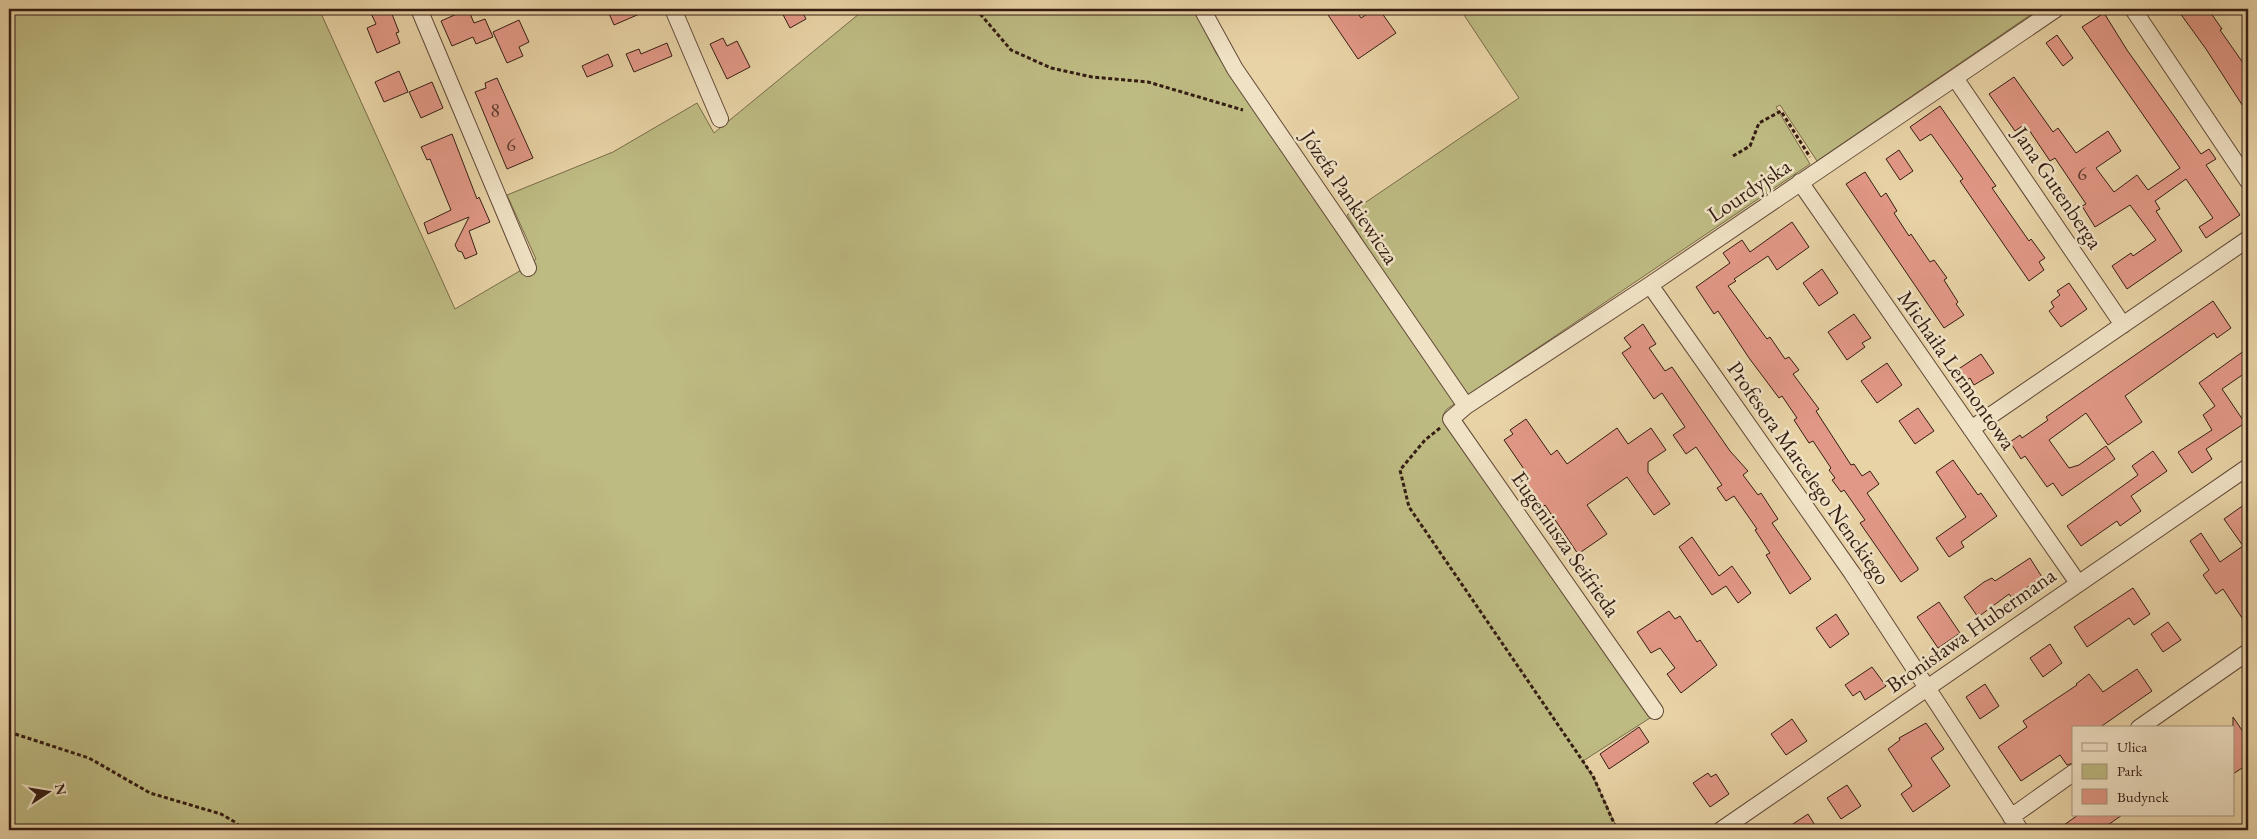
<svg xmlns="http://www.w3.org/2000/svg" width="2257" height="839" viewBox="0 0 2257 839" font-family="'EB Garamond',serif">
  <rect width="100%" height="100%" fill="#e8d3a6"/>
  <filter id="stains"><feTurbulence type="fractalNoise" baseFrequency=".004" numOctaves="4"/><feColorMatrix values="0 0 0 0 .2 0 0 0 0 .09 0 0 0 0 .02 0 0 0 .5 -.17"/></filter>
  <radialGradient id="worn" r=".72"><stop offset=".6" stop-color="#630" stop-opacity="0"/><stop offset="1" stop-color="#630" stop-opacity=".3"/></radialGradient>
  <!-- green -->
  <path fill="#bdba82" stroke="#796c4a" d="M9 9H319L455 309 523 269 536 259 507 195 613 152 697 103 714 133 865 9H1194L1216 53 1264 123 1373 257 1347 215 1519 98 1460 9H2039L1817 161 1780 105 1776 107 1810 164 1447 409 1443 415 1650 718 1583 761 1595 781 1618 830H9Z"/>
  <!-- building -->
  <path fill="#e29886" stroke="#351d13" d="M369 9H390L399 32 396 33 400 43 377 53 367 28 376 24Z
    M468 9 474 23 485 19 493 37 476 44 473 37 452 46 441 21Z
    M607 9H651L614 25Z
    M780 9H801L806 19 790 28Z
    M1324 9H1355L1361 18 1375 9H1379L1396 33 1358 59Z
    M2177 9H2208L2222 29 2220 30 2248 70V114L2206 49Z
    M2104 13 2127 50 2201 154 2209 149 2216 159 2206 165 2240 215 2206 238 2199 227 2213 218 2186 179 2155 201 2160 209 2156 211 2182 251 2127 289 2112 266 2131 253 2133 256 2156 240 2130 205 2095 227 2082 206 2086 204 2055 158 2050 161 2025 124 2015 131 1989 94 2014 77 2053 132 2058 128 2076 153 2108 131 2121 151 2096 168 2114 192 2137 175 2148 190 2180 168 2082 27Z
    M519 20 529 42 519 47 523 56 507 63 493 32Z
    M2057 35 2073 58 2063 66 2046 43Z
    M723 38 727 46 737 41 750 67 727 79 710 44Z
    M667 43 672 56 634 72 626 54 639 49 641 54Z
    M608 54 613 66 587 77 582 66Z
    M399 71 408 92 384 102 375 82Z
    M497 78 533 158 507 169 475 92 486 88 485 83Z
    M432 82 443 108 421 118 409 92Z
    M1940 106 1996 186 1992 188 2029 241 2031 239 2045 258 2039 262 2044 270 2029 281 1960 181 1963 179 1931 134 1920 141 1910 127Z
    M452 134 477 199 479 197 490 222 469 231 477 254 465 259 462 252 458 251 455 245 469 217 428 234 424 223 451 210 430 159 427 160 421 147Z
    M1899 150 1913 171 1900 180 1886 159Z
    M1865 172 1881 197 1886 193 1897 211 1894 213 1909 236 1911 234 1930 262 1934 260 1947 278 1944 280 1958 302 1956 304 1964 315 1944 328 1846 184Z
    M1792 222 1809 247 1777 270 1768 256 1734 279 1736 281 1728 286 1767 339 1770 337 1785 359 1789 357 1799 370 1793 374 1819 409 1816 411 1851 465 1854 464 1862 476 1870 471 1879 484 1867 493 1918 568V570L1901 582 1860 523 1865 520 1844 490 1841 492 1832 480 1835 478 1829 470 1831 468 1813 441 1809 443 1794 420 1797 418 1782 396 1779 398 1749 358 1718 311 1714 314 1696 287 1730 263 1723 253 1742 240 1750 252Z
    M1822 269 1838 293 1819 306 1803 283Z
    M2069 283 2087 309 2061 327 2049 311 2054 307 2051 302 2060 295 2057 291Z
    M2213 301 2231 328 2217 338 2214 333 2125 396 2142 422 2108 445 2086 413 2049 440 2069 468 2079 465 2106 446 2115 459 2062 496 2053 483 2047 487 2025 456 2021 459 2010 442 2020 435 2022 438 2048 420 2046 417 2076 396Z
    M1854 314 1871 338 1862 343 1865 347 1847 360 1828 332Z
    M1643 324 1656 344 1649 348 1665 371 1672 367 1730 451 1748 471 1743 475 1758 495 1761 493 1778 519 1772 523 1811 579 1790 594 1766 555 1770 553 1755 530 1757 529 1734 496 1726 501 1717 488 1722 485 1696 447 1686 454 1673 435 1685 427 1662 393 1654 399 1622 353 1631 347 1624 338Z
    M2248 348V371L2222 389 2245 423 2206 449 2212 459 2192 473 2178 452 2212 430 2203 415 2215 406 2199 383Z
    M1981 354 1994 373 1974 385 1970 378 1961 384 1954 372Z
    M1887 363 1902 385 1877 403 1861 381Z
    M1918 408 1934 431 1915 444 1899 421Z
    M1526 419 1551 455 1557 450 1567 464 1617 428 1628 444 1651 428 1666 450 1648 462V472L1670 504 1654 515 1627 477 1587 505 1607 534 1578 554 1545 505 1541 509 1521 481 1528 475 1504 440 1513 434 1510 430Z
    M2153 451 2167 471 2131 496 2141 511 2120 526 2117 521 2081 546 2067 526 2138 475 2132 466Z
    M1953 460 1978 495 1981 493 1997 516 1961 542 1964 547 1949 557 1936 538 1966 517 1936 472Z
    M2248 502V627L2223 589 2216 594 2203 575 2209 570 2190 541 2201 533 2220 562 2243 546 2224 519Z
    M1692 537 1719 576 1732 566 1751 593 1738 603 1726 586 1712 595 1679 547Z
    M2030 558 2042 577 2012 598 2009 594 1978 617 1964 597 1984 582 1992 578 1995 581Z
    M2133 588 2150 614 2134 625 2129 618 2087 647 2074 627Z
    M1939 602 1960 633 1938 648 1917 617Z
    M1669 611 1675 619 1680 616 1697 642 1700 640 1717 665 1681 693 1667 674 1675 668 1660 648 1651 653 1637 632Z
    M1836 614 1849 634 1830 648 1816 628Z
    M2168 622 2181 640 2163 652 2151 634Z
    M2050 644 2062 663 2043 677 2030 658Z
    M1872 667 1886 686 1865 700 1860 691 1853 696 1845 685Z
    M2137 669 2152 691 2099 728H2073V763L2067 765 2060 755 2021 781 1998 747 2027 727 2023 721 2077 685 2076 684 2089 674 2103 692Z
    M1985 684 1999 706 1980 719 1966 697Z
    M2233 717 2248 739V764L2233 774Z
    M1792 719 1807 741 1786 755 1771 734Z
    M1926 723 1944 749 1931 758 1950 786 1913 812 1901 794 1912 786 1888 749 1900 740 1899 738Z
    M1639 727 1649 742 1609 769 1600 754Z
    M1708 773 1711 777 1716 774 1729 794 1710 807 1693 783Z
    M1847 785 1861 806 1841 819 1827 798Z
    M1808 814 1818 830H1784Z
    M2078 815H2122L2101 830H2057Z"/>
  <g fill="none" stroke-linecap="round" stroke-linejoin="round">
    <!-- minor casing -->
    <g stroke="#624a38" stroke-width="18">
      <path id="minor" d="M419 9 528 268
        M673 9 720 119
        M1202 9 1235 69 1466 406
        M2133 9 2248 181
        M1955 78 2123 325
        M1800 182 2078 583
        M1650 285 1852 573 2020 830
        M1971 429 2248 239
        M1655 711 1451 419 1466 406 1650 285 2056 9
        M2139 728 2248 652
        M2011 817 2073 773
        M1721 830 2248 467"/>
    </g>
    <!-- path -->
    <path stroke="#351d13" stroke-width="3" stroke-dasharray="4 2.5" stroke-linecap="butt" d="M976 9 1011 50 1051 68 1092 77 1148 82 1243 110
      M1733 156 1750 146 1759 123 1781 111 1810 157
      M1440 428 1425 440 1400 470 1409 507 1593 776 1617 830
      M9 732 89 758 150 793 221 814 235 822 243 830"/>
    <!-- minor -->
    <use href="#minor" stroke="#f0e2c5" stroke-width="16"/>
  </g>
  <g text-anchor="middle" dominant-baseline="central" stroke-width="5" stroke-linejoin="round" paint-order="stroke">
    <!-- number labels -->
    <g font-size="20" fill="#603c30">
      <text x="495" y="110">8</text>
      <text x="511" y="144">6</text>
      <text x="2082" y="173">6</text>
    </g>
    <!-- street labels -->
    <g font-size="22" fill="#351d13" stroke="#f0e2c5">
      <text transform="translate(2058 188) rotate(56)">Jana Gutenberga</text>
      <text transform="translate(1749 190) rotate(-34)">Lourdyjska</text>
      <text transform="translate(1350 197) rotate(56)">Józefa Pankiewicza</text>
      <text transform="translate(1957 370) rotate(55)">Michaiła Lermontowa</text>
      <text transform="translate(1809 473) rotate(55)">Profesora Marcelego Nenckiego</text>
      <text transform="translate(1566 544) rotate(55)">Eugeniusza Seifrieda</text>
      <text transform="translate(1971 630) rotate(-35)">Bronisława Hubermana</text>
    </g>
  </g>
  <!-- margin -->
  <rect width="2257" height="839" fill="none" stroke="#e8d3a6" stroke-width="30"/>
  <rect x="10" y="10" width="2237" height="819" fill="none" stroke="#351d13" stroke-width="2.5"/>
  <rect x="15" y="15" width="2227" height="809" fill="none" stroke="#351d13"/>
  <!-- legend -->
  <rect x="2072" y="726" width="162" height="90" fill="#f0e2c5" stroke="#a5937e"/>
  <rect x="2082" y="743" width="25" height="8" fill="#f0e2c5" stroke="#a5937e"/>
  <text x="2117" y="752" font-size="15" fill="#351d13">Ulica</text>
  <rect x="2082" y="764" width="25" height="15" fill="#bdba82" stroke="#a5937e"/>
  <text x="2117" y="776" font-size="15" fill="#351d13">Park</text>
  <rect x="2082" y="789" width="25" height="15" fill="#e29886" stroke="#a5937e"/>
  <text x="2117" y="802" font-size="15" fill="#351d13">Budynek</text>
  <!-- north arrow -->
  <g transform="translate(48 792) rotate(78)" stroke="#f0e2c5" stroke-width="4" paint-order="stroke">
  <path d="M0-4L9 19L0 12L-9 19Z" fill="#351d13"/>
  <text y="-8" font-size="14" font-weight="bold" text-anchor="middle" fill="#351d13">N</text>
  </g>
  <rect width="100%" height="100%" filter="url(#stains)"/>
  <rect width="100%" height="100%" fill="url(#worn)"/>
</svg>
